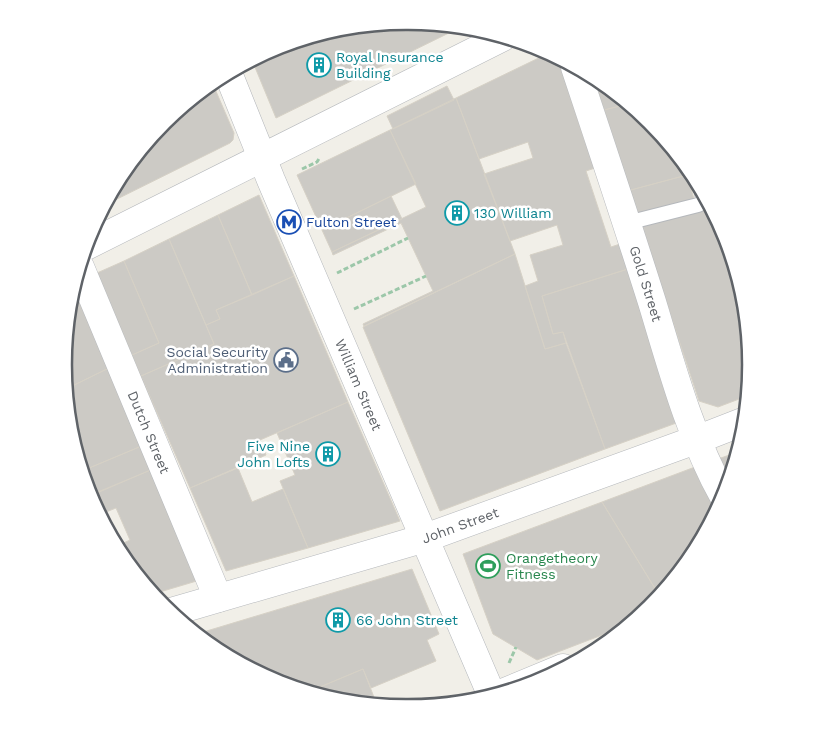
<svg xmlns="http://www.w3.org/2000/svg" width="814" height="729" viewBox="0 0 814 729" font-family="'Work Sans',sans-serif">
  <rect width="100%" height="100%" fill="#f1efe8"/>
  <!-- building -->
  <path fill="#cccac5" stroke="#d6d1c6" d="M407 21 461 27 276 118 252 60 276 47 340 28Z
    M549 53 558 58 585 142H587L595 168 586 171 611 247 620 244 628 269 542 296 553 334 563 332 566 343 545 349 525 286 538 281 530 255 563 245 557 225 510 241 484 174 533 158 528 142 479 159 456 98Z
    M593 77 598 79 628 104 604 110Z
    M212 82 234 133 233 140 230 143 105 205 122 174 164 122Z
    M447 86 454 100 393 129 387 116Z
    M456 98 515 254 364 326 363 324 433 291 401 223 333 255 332 252 426 207 390 130Z
    M628 104 650 122 684 163 687 175 627 191 604 110Z
    M390 130 416 184 322 230 297 175Z
    M687 175 694 199 636 214 627 191Z
    M259 195 294 276 252 295 218 215Z
    M391 196 402 219 332 252 322 230Z
    M711 209 724 233 744 298 750 365 747 396 718 407 699 401 641 225Z
    M218 215 252 295 216 310 220 319 206 325 169 239Z
    M169 239 214 344 141 376 132 355 159 343 124 261Z
    M515 254 545 349 566 343 605 449 440 511 363 327Z
    M124 261 159 343 132 355 97 273Z
    M628 269 679 422 605 449 563 332 553 334 542 296Z
    M294 276 348 402 260 440 266 455 190 488 141 376 214 344 206 325 220 319 216 310Z
    M74 284 111 367 66 389 64 364 70 297Z
    M111 367 144 445 82 471 70 431 66 389Z
    M348 402 400 521 308 548 280 481 295 475 277 433Z
    M144 445 153 469 90 496 82 471Z
    M738 452 729 479 718 459Z
    M695 467 716 512 692 555 659 595 602 502Z
    M238 468 252 502 283 489 308 548 226 571 190 488Z
    M153 469 200 580 153 594 121 555 117 546 130 540 116 508 101 514 93 494Z
    M602 502 659 595 650 607 628 625 537 660 493 634 463 554Z
    M412 569 439 634 427 640 436 661 371 688 363 669 308 692 275 682 216 650 202 638 200 633Z
    M363 669 377 705 340 701 308 692Z"/>
  <g fill="none" stroke-linecap="round" stroke-linejoin="round">
    <!-- lane casing -->
    <g stroke="#b5b8bc" stroke-width="16">
      <path id="lane" d="M627 223 698 205 702 203 703 197 701 189"/>
    </g>
    <!-- street casing -->
    <g stroke="#b5b8bc" stroke-width="29">
      <g id="street">
        <path id="s1" d="M575 67C601 145 627 223 652 302 672 368 690 436 724 497"/>
        <path id="s2" d="M228 73 271 180 492 696"/>
        <path d="M86 246 503 37"/>
        <path id="s3" d="M80 267 218 598"/>
        <path id="s4" d="M171 612 425 538 709 435 745 421"/>
        <path d="M505 692 563 668"/>
      </g>
    </g>
    <!-- path -->
    <path stroke="#9cc7a9" stroke-width="3" stroke-dasharray="5 2.5" stroke-linecap="butt" d="M302 169 317 162 320 157
      M337 273 408 238
      M354 309 426 276
      M509 663 516 647"/>
    <!-- lane -->
    <use href="#lane" stroke="#fff" stroke-width="14"/>
    <!-- street -->
    <use href="#street" stroke="#fff" stroke-width="28"/>
  </g>
  <!-- icons -->
  <defs>
    <g id="building-ring" transform="scale(1.25)"><circle r="9.5" fill="#fff" stroke="#0f9aa8" stroke-width="1.5"/><path d="M-4-6H4V6H1V3H-1V6H-4ZM-2.5-4.3h1.7v1.8h-1.7ZM.8-4.3h1.7v1.8H.8ZM-2.5-1h1.7V.8h-1.7ZM.8-1h1.7V.8H.8Z" fill="#0f9aa8"/></g>
    <g id="metro-ring" transform="scale(1.25)"><circle r="9.5" fill="#fff" stroke="#1a4fb4" stroke-width="1.5"/><path d="M-5.5 5V-5H-3L0 0L3-5H5.5V5H3V-.5L0 4L-3-.5V5Z" fill="#1a4fb4"/></g>
    <g id="civic-ring" transform="scale(1.25)"><circle r="9.5" fill="#fff" stroke="#5c6f8a" stroke-width="1.5"/><path d="M-.6-6.5H3V-4.5H.6V-3L4-1V1h2V6H-6V1h2V-1L-.6-3ZM-1.2 2.5V6h2.4V2.5Z" fill="#5c6f8a"/></g>
    <g id="stadium-ring" transform="scale(1.25)"><circle r="9.5" fill="#fff" stroke="#2e9e5b" stroke-width="1.5"/><path d="M0-5a6.5 5 0 1 0 0 10a6.5 5 0 1 0 0-10ZM-3.5-1.8h7v3.6h-7Z" fill="#2e9e5b"/></g>
  </defs>
  <g fill-rule="evenodd">
    <use href="#building-ring" x="319" y="65"/>
    <use href="#building-ring" x="457" y="213"/>
    <use href="#metro-ring" x="289" y="222"/>
    <use href="#civic-ring" x="286" y="360"/>
    <use href="#building-ring" x="328" y="454"/>
    <use href="#stadium-ring" x="488" y="566"/>
    <use href="#building-ring" x="338" y="620"/>
  </g>
  <g text-anchor="middle" dominant-baseline="central" stroke-width="5" stroke-linejoin="round" paint-order="stroke">
    <!-- culture labels -->
    <g font-size="14" fill="#0d838f" stroke="#fff" text-anchor="start">
      <text x="336" y="57">Royal Insurance<tspan x="336" dy="16">Building</tspan></text>
      <text x="474" y="213">130 William</text>
      <text x="310" y="446" text-anchor="end">Five Nine<tspan x="310" dy="16">John Lofts</tspan></text>
      <text x="356" y="620">66 John Street</text>
    </g>
    <!-- transit labels -->
    <g font-size="14" fill="#164399" stroke="#fff" text-anchor="start">
      <text x="306" y="222">Fulton Street</text>
    </g>
    <!-- street labels -->
    <g font-size="14" fill="#5f6368" stroke="#fff">
      <text stroke="none"><textPath href="#s1" startOffset="228">Gold Street</textPath></text>
      <text stroke="none"><textPath href="#s2" startOffset="338">William Street</textPath></text>
      <text stroke="none"><textPath href="#s3" startOffset="179">Dutch Street</textPath></text>
      <text stroke="none"><textPath href="#s4" startOffset="302">John Street</textPath></text>
    </g>
    <!-- service labels -->
    <g font-size="14" fill="#4e5e75" stroke="#fff" text-anchor="end">
      <text x="268" y="352">Social Security<tspan x="268" dy="16">Administration</tspan></text>
    </g>
    <!-- leisure labels -->
    <g font-size="14" fill="#27864d" stroke="#fff" text-anchor="start">
      <text x="506" y="558">Orangetheory<tspan x="506" dy="16">Fitness</tspan></text>
    </g>
  </g>
  <!-- crop -->
  <path d="M0 0H814V729H0ZM406 30H408A334 334 0 0 1 742 364V365A334 334 0 0 1 408 699H406A334 334 0 0 1 72 365V364A334 334 0 0 1 406 30Z" fill="#fff" fill-rule="evenodd"/>
  <path fill="none" stroke="#5f6368" stroke-width="2.5" d="M406 30H408A334 334 0 0 1 742 364V365A334 334 0 0 1 408 699H406A334 334 0 0 1 72 365V364A334 334 0 0 1 406 30Z"/>
</svg>
